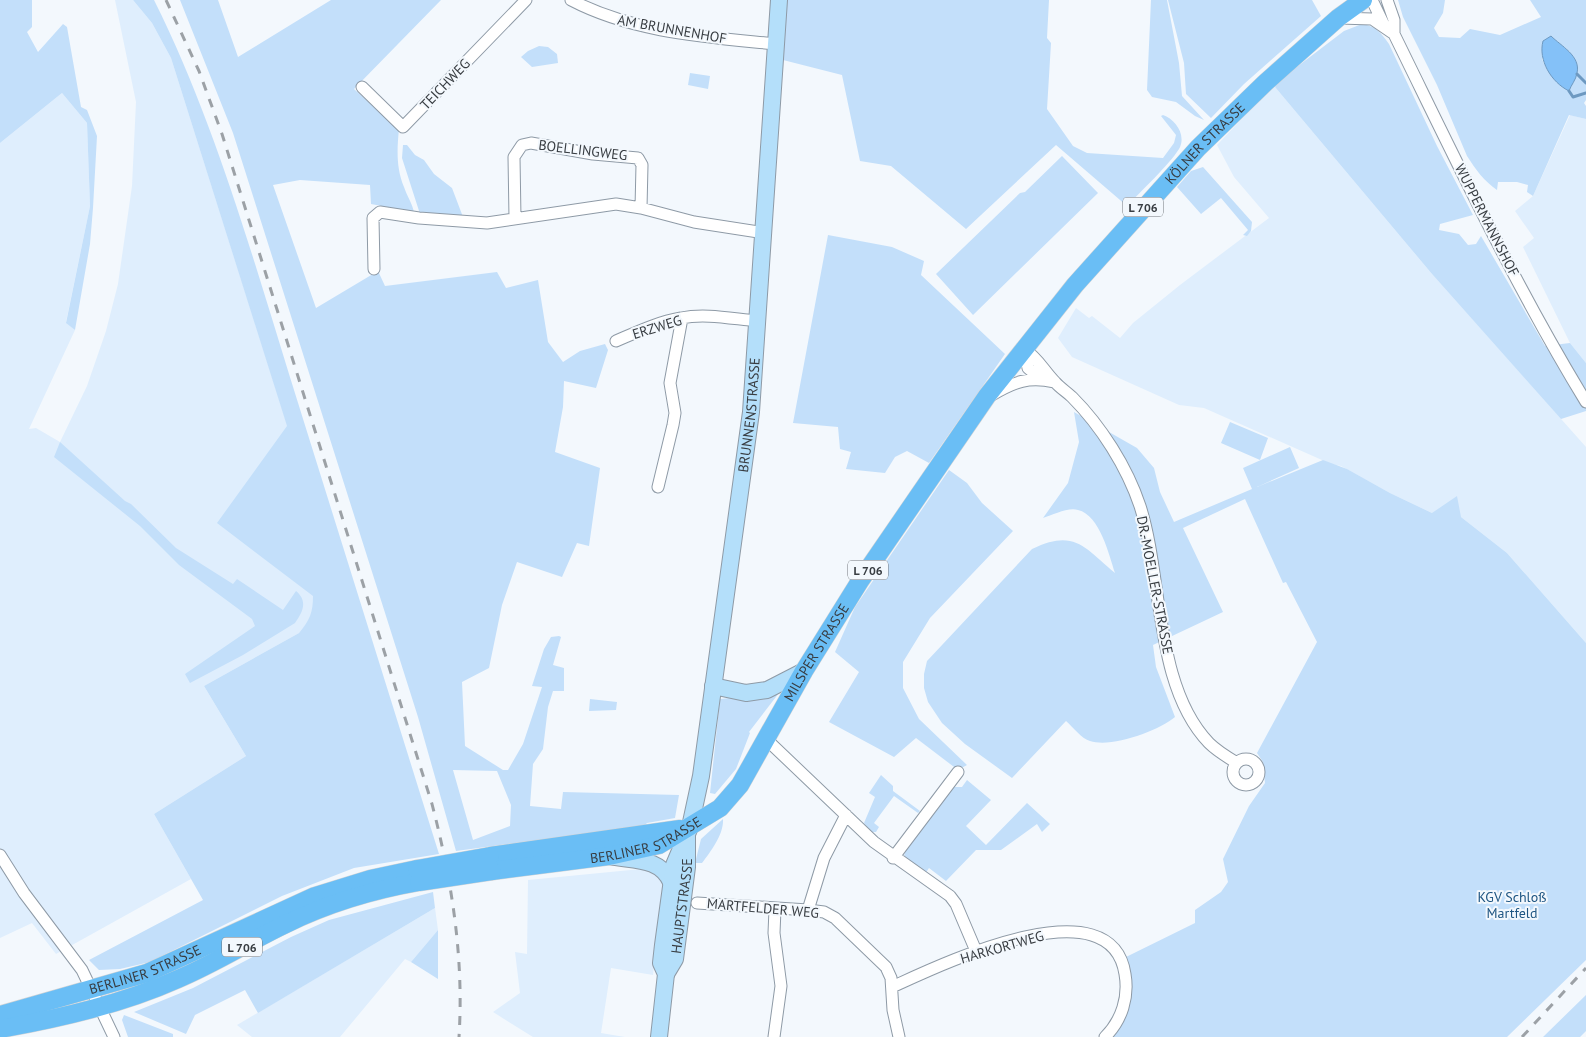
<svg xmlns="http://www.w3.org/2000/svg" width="1586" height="1037" viewBox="0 0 1586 1037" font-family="'PT Sans',sans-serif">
  <rect width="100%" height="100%" fill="#f3f8fd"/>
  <!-- built -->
  <path fill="#dfeefd" d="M115 0H133L152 23 171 58 346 611 334 618 314 597 313 610 309 621 299 633 204 686 246 756 154 814 191 879 56 954 32 923 0 938V143L62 93 87 123 90 206 66 322 75 330 29 429 36 428 60 442 87 386 106 331 118 284 132 186 136 102Z
    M1275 87 1432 274 1586 447V643L1507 553 1461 517 1432 513 1390 493 1341 466 1331 464 1204 408 1179 405 1072 357 1058 338 1076 308 1089 318 1092 316 1120 338 1133 323 1180 285 1269 218 1234 177 1217 145 1267 92Z
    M1570 115 1586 119V363L1570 343 1523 247 1534 238 1515 211 1533 196Z
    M641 869 655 871 664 883 653 975 611 968 601 1033 625 1037H533L493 1012 520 993 515 952 527 954 528 880Z
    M435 908 438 930 411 962 405 959 340 1037H252L237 1025Z"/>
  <!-- green -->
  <path fill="#c3dffa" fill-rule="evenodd" d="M0 0H32V27L27 32 38 52 63 24 67 27 81 107 87 110 97 136 93 208 90 244 75 330 66 323 90 206 87 123 62 93 0 143Z
    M133 0H154C213 118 250 248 289 374 339 534 389 694 439 854L354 868 282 896 150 962 120 969 99 970 89 960 203 900 154 814 246 756 204 686 299 633C310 620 313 612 313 596L217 523 287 426 171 58 152 23Z
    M180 0H218L238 57 331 0H441L354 89 399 129C397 149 396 168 404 187 407 196 412 203 414 212L371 204 370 185 300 180 273 185 316 308 378 271 385 286 497 272 506 288 538 280 548 342 563 362 580 351 605 344 608 350 596 388 564 381 563 407 555 452 600 468 589 546 577 543 562 577 517 562 502 605 489 668 462 682 465 746 503 770H508L523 744 542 687 532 686 544 649 551 637 559 636 561 637 553 665 564 668V691H553L548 707 543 749 533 764 530 806 561 809 563 792 679 795 675 818 647 823 644 826 456 851 418 717 233 133ZM453 770 497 771 511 805 510 826 473 840Z
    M787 0H1049L1047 38 1051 43 1047 109 1073 146 1087 153 1163 158 1174 143 1176 135 1161 116 1163 115C1175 119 1187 135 1179 149 1169 165 1141 191 1127 206L1056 145 966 229 891 166 860 161 842 75 783 60Z
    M1151 0H1167L1179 63 1182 96 1204 120 1195 116 1176 102 1152 97 1147 90Z
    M1168 0H1312L1321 16 1244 84 1211 118 1186 94 1184 63Z
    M1398 0H1445L1443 13 1434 28 1439 37 1460 38 1470 29 1500 35 1541 17 1530 0H1586V100L1584 103 1586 106V119L1569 115 1533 196 1527 192 1528 185 1517 182H1498L1497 190C1484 181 1476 170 1467 156L1437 85 1403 17ZM1551 37 1567 49 1569 91C1558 85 1546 70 1542 59Z
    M1362 24C1376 26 1381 33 1389 44L1437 146 1473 215 1440 224 1439 230 1459 234 1468 245 1476 244 1481 236 1545 346 1570 343 1586 363V411L1561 419 1432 274 1275 87 1277 82 1344 31Z
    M539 46 548 47 557 54 558 63 532 67 521 57 528 51Z
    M690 73 710 76 708 89 688 85Z
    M403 145H407L415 155 424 160 434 174 452 188 463 217 420 214 402 158Z
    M1062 156 1098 193 973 315 936 274 1020 193 1025 192Z
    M1203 167 1252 222 1251 231 1247 236 1243 235 1248 230 1221 198 1201 214 1177 187 1191 171Z
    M828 235 892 247 924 261 921 275 1005 354 929 463 907 451 895 457 885 473 846 469 851 452 840 449 838 427 793 423Z
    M1074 412 1137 448 1154 468 1160 492 1174 522 1252 489 1243 468 1290 447 1299 468 1257 487 1323 460 1347 469 1390 493 1432 513 1457 496 1461 517 1507 553 1586 643V960L1507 1037H1111C1133 1012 1133 988 1126 957L1195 923V910L1221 892 1228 882 1223 859 1249 806 1265 783 1263 762 1257 753 1317 642 1286 582 1283 583 1245 499 1183 528 1223 612 1153 645 1156 667 1175 717C1158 731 1112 748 1090 741 1082 739 1073 727 1066 721L1012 778 965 744 942 723 928 702 924 688V674L927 661 1032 549C1075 528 1085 548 1115 573 1109 555 1100 515 1078 510 1068 507 1053 515 1043 518L1068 483 1079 442Z
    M1230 422 1268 438 1260 460 1221 443Z
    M60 442 125 501 131 504 176 548 233 584 237 579 283 610 296 591C308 601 303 612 295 623L243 655 190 683 185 674 255 626 252 619 179 565 140 526 54 457Z
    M949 470 967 483 982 503 1013 531 930 618 903 662V688L919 719 967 765 958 770 916 738 894 757 829 722 859 672 835 652 855 607Z
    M779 693 749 732 750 733 736 769 715 794 710 793 720 699Z
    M590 699 617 702 616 710 589 711Z
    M881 775 893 786V791L920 811 918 813 894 796 874 823 879 827 876 832H871L864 823 875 797 869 793Z
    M967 780 991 800 966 826 986 845 1027 803 1050 824 1042 832 1037 824 1001 850H976L946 881 929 868 925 874 904 858 905 851 952 787H962Z
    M723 819C724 834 711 851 702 863H695L701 839Z
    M433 892 435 908 258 1013 245 990 195 1015 186 1034 134 1012 193 988 291 937 329 920Z
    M438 930V979L411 962Z
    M1586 995V1031L1580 1037H1543Z
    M124 1015 173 1034V1037H128L122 1020Z"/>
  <!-- water -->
  <path fill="#84c1f8" stroke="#6d99c1" d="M1551 36C1561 46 1581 56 1577 73 1576 80 1571 85 1569 91 1551 82 1538 60 1543 41Z"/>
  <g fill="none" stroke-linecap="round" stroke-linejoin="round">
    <!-- stream -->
    <path stroke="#6d99c1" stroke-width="3" d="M1577 74 1586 83
      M1569 91 1573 97 1586 93"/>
    <!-- street casing -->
    <g stroke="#8e9aa6" stroke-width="13">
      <path id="street" d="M571 0C634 33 707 37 776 44
        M1372 0 1384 25
        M1387 0 1394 20V34
        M1339 18 1372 19 1394 34C1455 158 1514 284 1586 402
        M362 87 403 127 526 0
        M515 218 514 157 522 145 531 143 593 154 638 158 642 165 641 208
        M374 269 373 218 380 212 419 218 487 223 616 204 641 208 694 222 765 233
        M616 341C637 332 658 322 681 318 706 313 733 319 758 321
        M1024 349C1038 358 1044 371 1055 382 1060 388 1067 392 1072 397 1101 426 1127 467 1140 506 1163 577 1154 686 1209 743 1217 751 1227 757 1237 763
        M1024 349 1028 368 1041 379
        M992 395C1014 382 1029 376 1054 382
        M658 487 673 425 675 413 670 383 682 318
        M766 739 874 842 950 896 956 904 976 951
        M1233 772a13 13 0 1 1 26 0a13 13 0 1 1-26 0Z
        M0 855 24 893 82 970 114 1037
        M893 858 958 772
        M697 903 808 910 824 912 835 918 886 967 891 978 893 1010 899 1037
        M808 910 824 858 846 815
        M892 987C938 966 1111 882 1125 974 1129 997 1122 1020 1105 1037
        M774 1037 781 986 774 933 775 909"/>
    </g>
    <!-- secondary casing -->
    <g stroke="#8e9aa6" stroke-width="18">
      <g id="secondary">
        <path d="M713 686 746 693 767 690 804 671"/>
        <path d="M609 856C633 861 660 857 671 882"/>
        <path id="s1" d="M666 974 675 959 687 867V836"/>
        <path id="s2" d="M659 1037 666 974 661 963 663 945 674 865 690 827 701 776 751 412 779 0"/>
      </g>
    </g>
    <!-- primary casing -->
    <g stroke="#d3d4d5" stroke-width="19">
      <g id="primary">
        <path d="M490 856 680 829"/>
        <path id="s3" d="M492 871 609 856 659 845 720 808 740 785 804 671 860 581 987 396 1075 285 1198 148 1265 83 1338 18 1363 0"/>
        <path id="s4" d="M0 1015 147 973 315 896 370 879 417 869"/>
        <path d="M0 1029C61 1018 122 1004 178 979 216 963 250 941 286 924 329 903 373 890 419 882"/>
      </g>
    </g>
    <!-- street -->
    <use href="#street" stroke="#fff" stroke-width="11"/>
    <!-- secondary -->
    <use href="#secondary" stroke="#b4dffa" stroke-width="16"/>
    <!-- primary -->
    <use href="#primary" stroke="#6abef5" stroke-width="18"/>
    <!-- rail -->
    <path stroke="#9ca1a6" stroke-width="3" stroke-dasharray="9 9" stroke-linecap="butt" d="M166 0 199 71 222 134 432 804C452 881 464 958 459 1037
      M1522 1037 1586 968"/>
    <!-- primary-bridge casing -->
    <g stroke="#d3d4d5" stroke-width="19" stroke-linecap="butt">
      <path id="primary-bridge" d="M417 869 490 856
        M419 882 492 871"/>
    </g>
    <!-- primary-bridge -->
    <use href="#primary-bridge" stroke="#6abef5" stroke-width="18"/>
  </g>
  <g text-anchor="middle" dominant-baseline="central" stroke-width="4" stroke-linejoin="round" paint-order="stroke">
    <!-- shield labels -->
    <g fill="#f3f8fd" stroke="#70757a" stroke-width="1">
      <rect x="1123" y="197.5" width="40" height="19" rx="4"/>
      <rect x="848" y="560.5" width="40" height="19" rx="4"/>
      <rect x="222" y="937.5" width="40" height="19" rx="4"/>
    </g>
    <g font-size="12" font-weight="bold" fill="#383d42">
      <text x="1143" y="207">L 706</text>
      <text x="868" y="570">L 706</text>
      <text x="242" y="947">L 706</text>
    </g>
    <!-- street labels -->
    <g font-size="14" fill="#383d42" stroke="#f3f8fd">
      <text transform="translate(672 29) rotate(10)">AM BRUNNENHOF</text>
      <text transform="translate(445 84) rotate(-46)">TEICHWEG</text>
      <text stroke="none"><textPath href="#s3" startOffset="1066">KÖLNER STRASSE</textPath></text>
      <text transform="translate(583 150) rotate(7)">BOELLINGWEG</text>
      <text transform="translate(1487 220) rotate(63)">WUPPERMANNSHOF</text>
      <text transform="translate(657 327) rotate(-17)">ERZWEG</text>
      <text stroke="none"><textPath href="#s2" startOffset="632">BRUNNENSTRASSE</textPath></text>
      <text transform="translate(1155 585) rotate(79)">DR.-MOELLER-STRASSE</text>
      <text stroke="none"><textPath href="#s3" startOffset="424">MILSPER STRASSE</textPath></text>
      <text stroke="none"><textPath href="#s3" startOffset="158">BERLINER STRASSE</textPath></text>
      <text stroke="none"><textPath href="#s1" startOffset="71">HAUPTSTRASSE</textPath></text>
      <text transform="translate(763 908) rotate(5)">MARTFELDER WEG</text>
      <text transform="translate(1002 947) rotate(-16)">HARKORTWEG</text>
      <text stroke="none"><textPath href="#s4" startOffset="152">BERLINER STRASSE</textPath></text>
    </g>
    <!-- park labels -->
    <g font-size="14" fill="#1f5683" stroke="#f3f8fd">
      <text x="1512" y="897">KGV Schloß<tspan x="1512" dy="16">Martfeld</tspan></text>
    </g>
  </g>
</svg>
